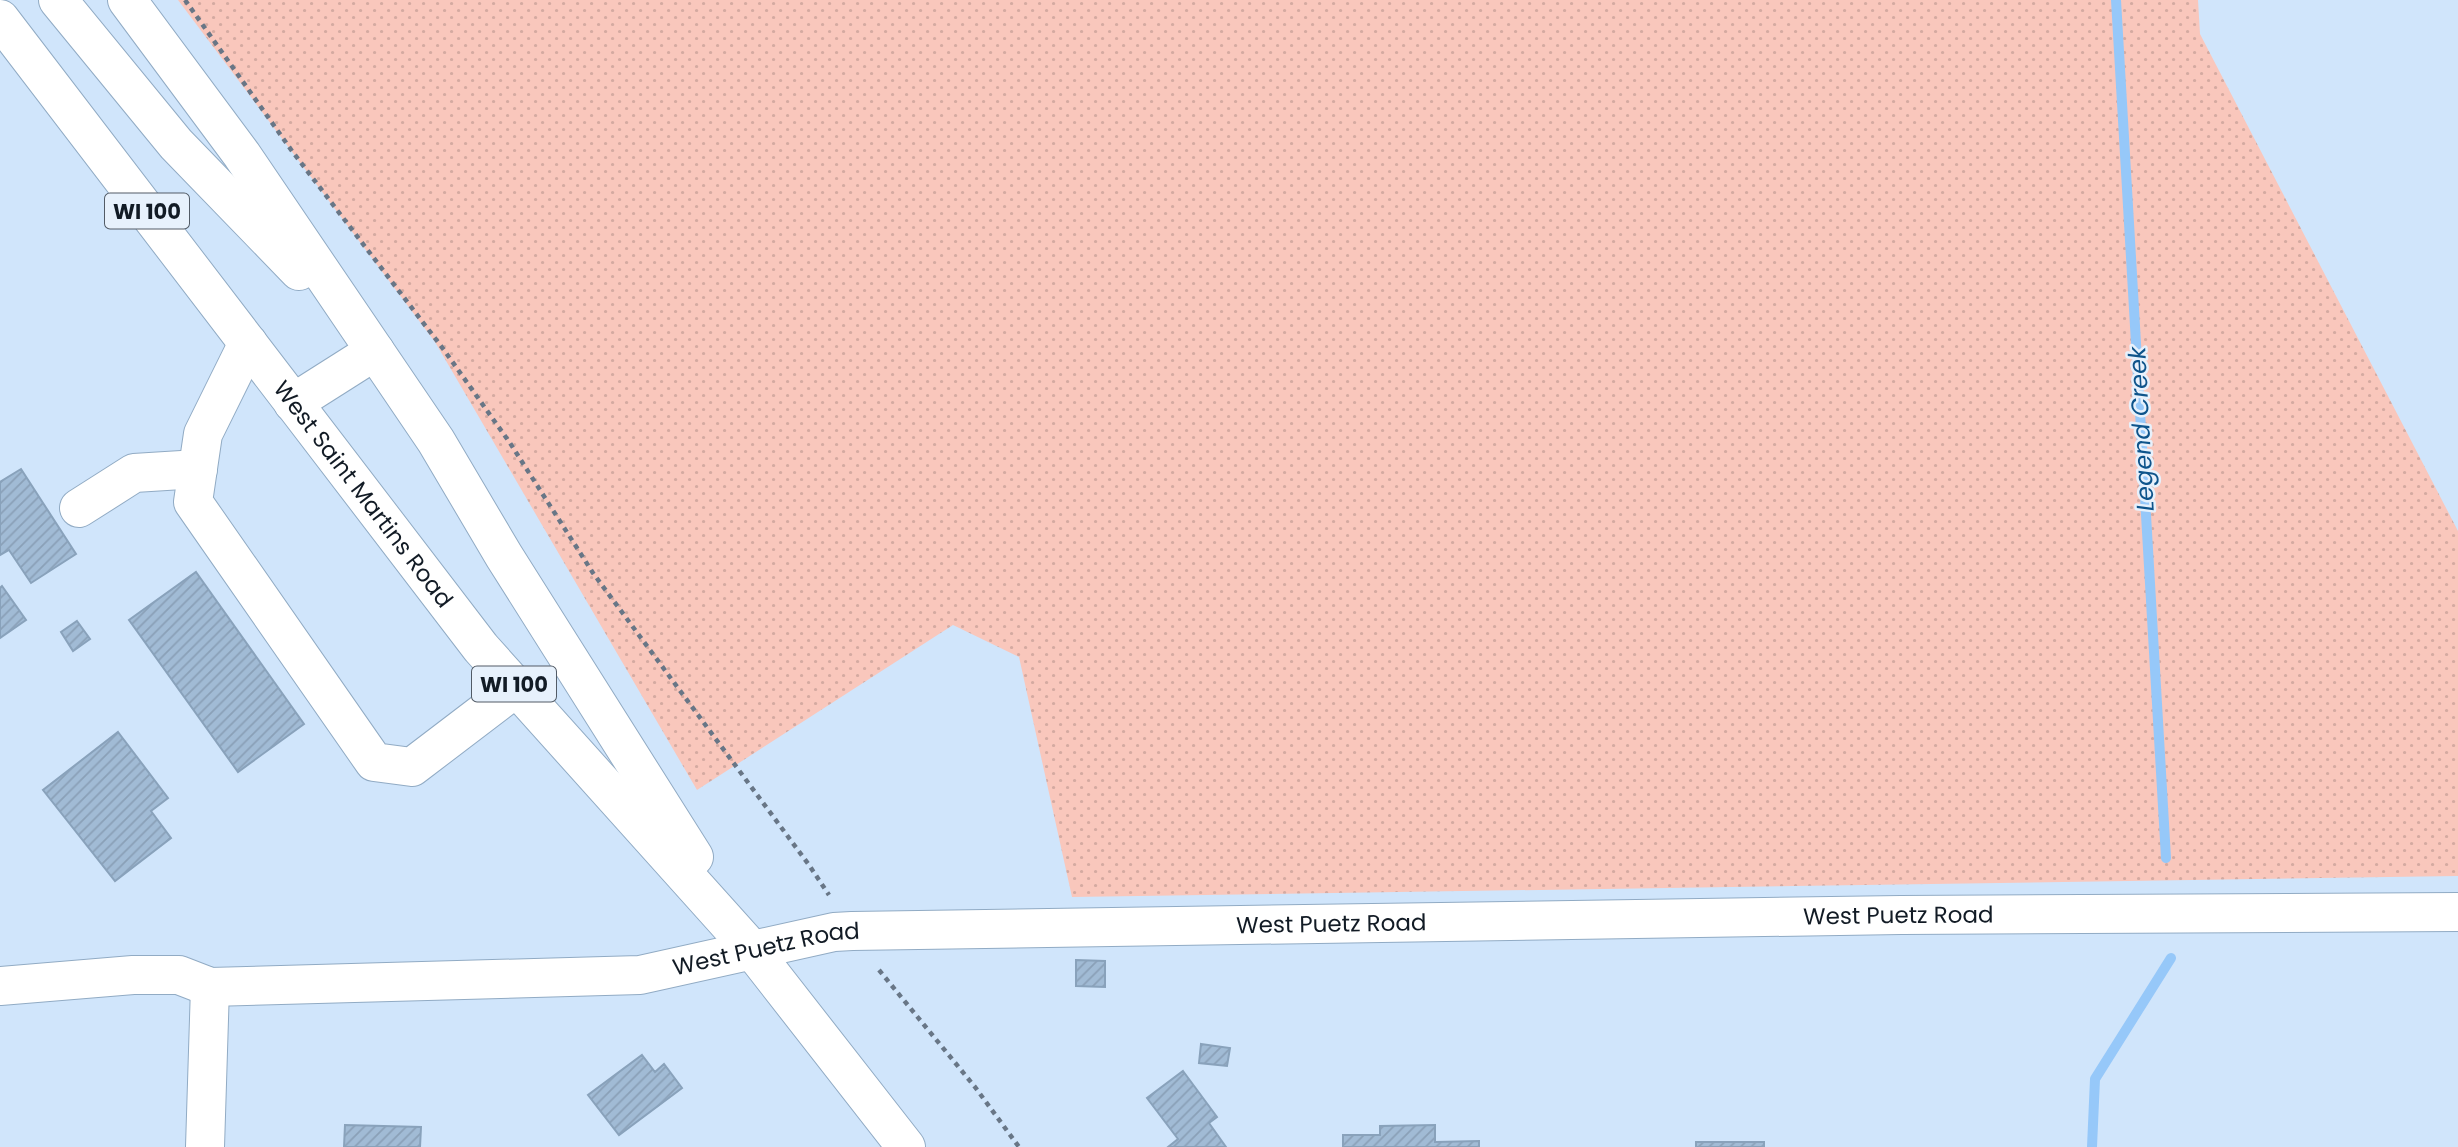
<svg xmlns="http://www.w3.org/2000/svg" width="2458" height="1147" viewBox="0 0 2458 1147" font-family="Poppins,sans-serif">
  <defs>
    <pattern id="grass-dots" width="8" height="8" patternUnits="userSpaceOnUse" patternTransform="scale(1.75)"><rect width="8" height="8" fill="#f9c7bc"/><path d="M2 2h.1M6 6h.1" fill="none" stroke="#d4aaa1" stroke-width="1.8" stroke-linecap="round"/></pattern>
    <pattern id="building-hatch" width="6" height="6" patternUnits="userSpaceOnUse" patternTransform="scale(1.75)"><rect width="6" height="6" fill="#a1bbd5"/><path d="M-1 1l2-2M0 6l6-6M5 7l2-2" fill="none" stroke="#8aa0b7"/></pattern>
  </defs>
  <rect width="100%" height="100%" fill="#d0e5fb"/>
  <!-- grass -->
  <path fill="url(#grass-dots)" d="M178 0H2198L2200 34 2458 531V876L1072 897 1019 657 953 625 697 790 435 342Z"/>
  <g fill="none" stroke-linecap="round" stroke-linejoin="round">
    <!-- stream -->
    <path stroke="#96c8f9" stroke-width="10" d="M2116 0 2166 858
      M2092 1147 2095 1079 2171 958"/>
  </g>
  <!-- building -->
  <path fill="url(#building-hatch)" stroke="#89a2bb" stroke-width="2" d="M21 469 76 554 31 583 9 550 0 555V482Z
    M196 572 304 724 238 772 129 620Z
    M2 586 26 620 0 638V588Z
    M77 621 90 639 73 651 61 632Z
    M118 732 168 798 151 811 171 838 115 881 43 790Z
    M1076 960 1105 961V987L1076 986Z
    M1201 1044 1230 1048 1227 1066 1199 1063Z
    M642 1055 655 1072 664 1064 682 1088 619 1135 588 1095Z
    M1183 1071 1217 1117 1209 1123 1226 1147H1168L1178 1139 1147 1098Z
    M345 1125 421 1127 420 1147H344Z
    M1435 1125V1142L1479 1141V1147H1343V1135H1380V1126Z
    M1696 1142H1764V1147H1696Z"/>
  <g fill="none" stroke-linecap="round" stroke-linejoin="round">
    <!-- minor casing -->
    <g stroke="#91abc4" stroke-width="40">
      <g id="minor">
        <path d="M248 343 203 434 193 502 374 762 412 767 517 687"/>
        <path d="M79 508 134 473 198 469"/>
        <path id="s1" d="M0 986 133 975H179L210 987 640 975 834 932 852 931 1901 915 2458 912"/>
        <path d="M205 1147 210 987"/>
      </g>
    </g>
    <!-- major casing -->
    <g stroke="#91abc4" stroke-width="40">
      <g id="major">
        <path d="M58 0 176 144 299 271"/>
        <path d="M127 0 242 155 436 441 504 556 694 857"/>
        <path id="s2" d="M0 19 481 648 753 951 906 1147"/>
        <path d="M293 403 375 351"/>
      </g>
    </g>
    <!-- path -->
    <path stroke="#687686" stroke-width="4.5" stroke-dasharray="5 5" stroke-linecap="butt" d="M185 0 292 151 444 350 510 443 593 573 809 865 829 895
      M879 970 975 1087 1019 1147"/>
    <!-- minor -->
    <use href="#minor" stroke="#fff" stroke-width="38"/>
    <!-- major -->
    <use href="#major" stroke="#fff" stroke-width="38"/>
  </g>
  <g text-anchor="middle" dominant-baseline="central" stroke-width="5" stroke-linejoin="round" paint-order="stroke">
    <!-- shield labels -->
    <g fill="#e7f1fc" stroke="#525b66" stroke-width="2">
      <rect x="105" y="193.5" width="84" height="35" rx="5"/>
      <rect x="472" y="666.5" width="84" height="35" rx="5"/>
    </g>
    <g font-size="21" font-weight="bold" fill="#121b25">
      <text x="147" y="211">WI 100</text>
      <text x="514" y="684">WI 100</text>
    </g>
    <!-- street labels -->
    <g font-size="23" fill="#121b25" stroke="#e7f1fc">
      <text stroke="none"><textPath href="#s2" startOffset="598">West Saint Martins Road</textPath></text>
      <text stroke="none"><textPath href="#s1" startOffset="1906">West Puetz Road</textPath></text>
      <text stroke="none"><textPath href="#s1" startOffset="1339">West Puetz Road</textPath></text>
      <text stroke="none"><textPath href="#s1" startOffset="772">West Puetz Road</textPath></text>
    </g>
    <!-- water labels -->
    <g font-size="24" font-style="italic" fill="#0e548b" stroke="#e7f1fc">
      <text transform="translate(2141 429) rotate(-93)">Legend Creek</text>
    </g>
  </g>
</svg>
